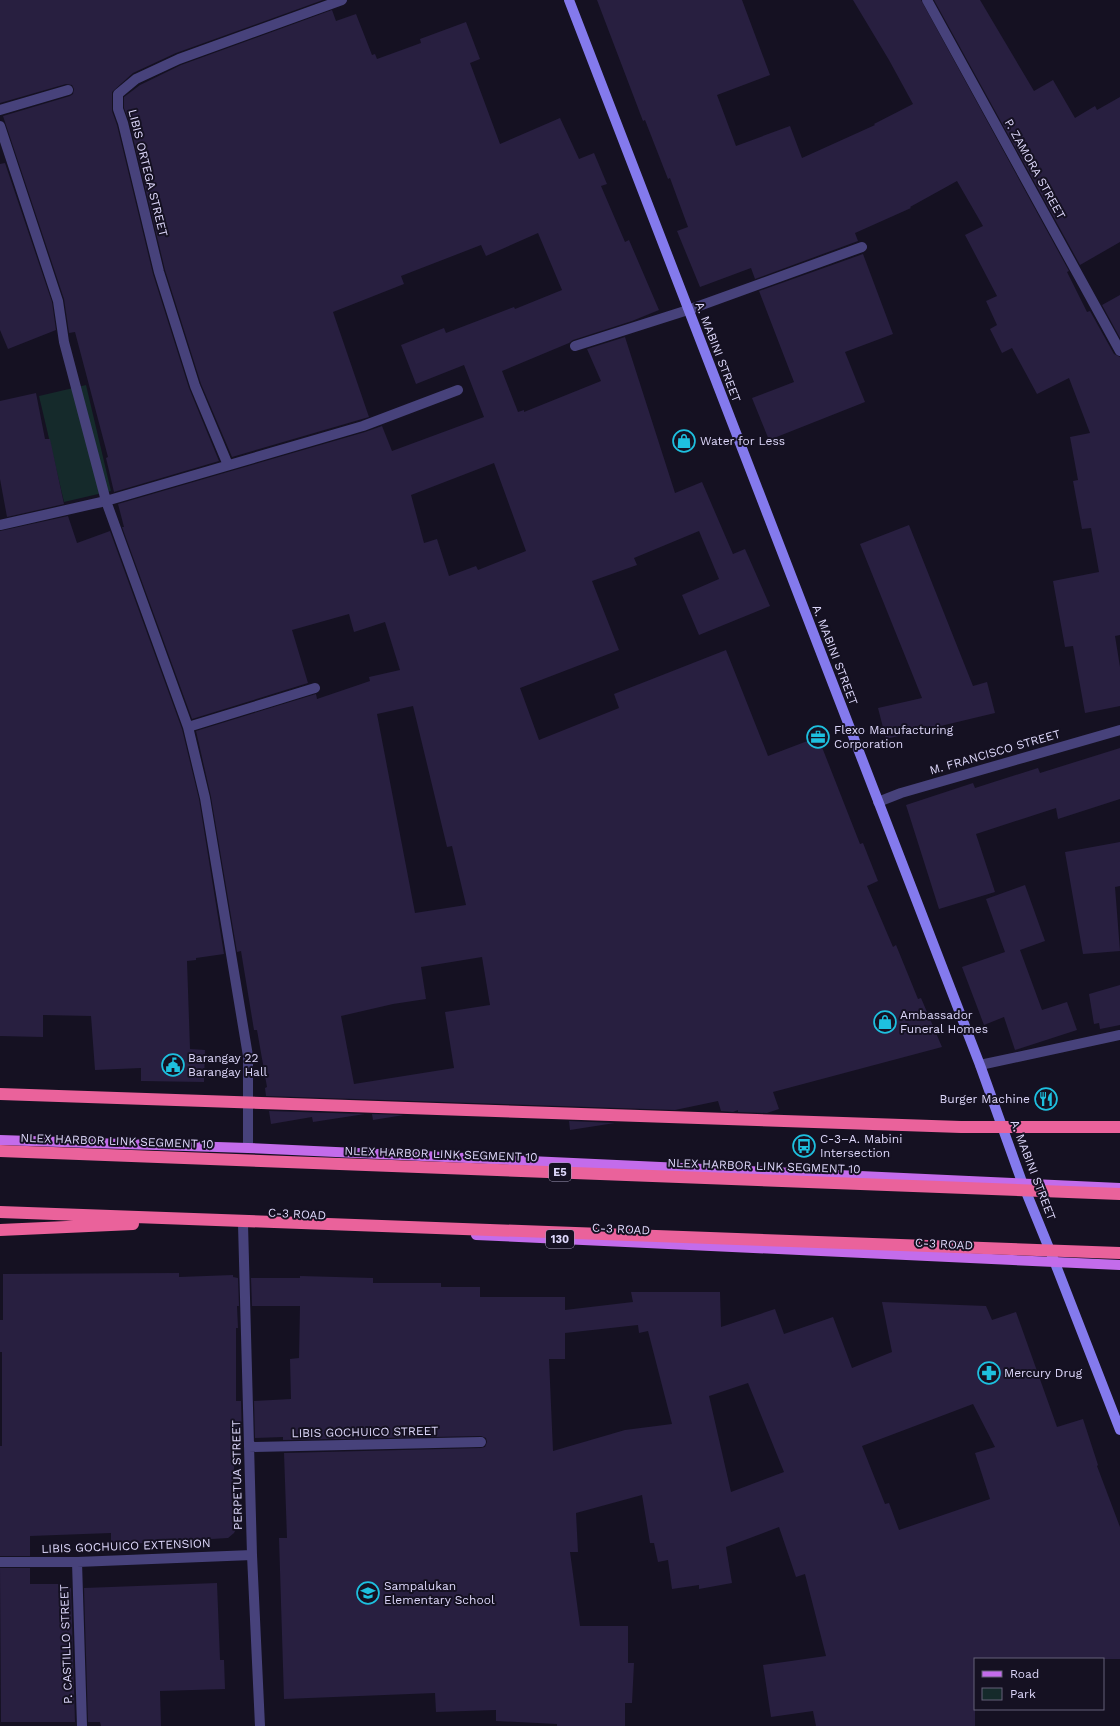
<svg xmlns="http://www.w3.org/2000/svg" width="1120" height="1726" viewBox="0 0 1120 1726" font-family="'Work Sans',sans-serif">
  <rect width="100%" height="100%" fill="#151122"/>
  <!-- green -->
  <path fill="#152a2b" d="M86 385 111 491 64 502 39 396Z"/>
  <!-- building -->
  <path fill="#281f40" fill-rule="evenodd" d="M0 0H323L176 53 133 73 112 92V111L117 125 153 274 189 388 219 461 114 492 106 458 108 457 75 332 69 333 64 299 3 116 70 96 73 94 74 89 72 85 66 84 0 103Z
    M597 0H742L770 75 717 95 736 146 790 126 802 158 875 125 874 124 913 104 889 60 853 0H921L1069 271 1067 272 1087 312 1090 311 1114 354 1120 357V635L1115 636 1120 667V706L1085 713 1073 646 1065 647 1053 581 1099 572 1091 528 1082 529 1073 481 1078 480 1070 437 1090 433 1069 378 1037 394 1012 348 1002 353 990 329 997 325 986 301 997 296 965 235 983 226 957 181 910 207 911 208 855 233 858 241 755 279 751 268 700 287 677 231 688 227 670 178 668 179 645 120 643 121Z
    M934 0H980L1034 91 1053 80 1075 118 1095 106 1097 110 1120 97V242L1080 265Z
    M332 10 336 21 356 14 372 55 375 54 377 59 421 43 420 39 466 22 480 59 470 63 500 144 560 118 579 159 594 153 607 184 601 186 625 242 629 240 659 310 632 321 573 340 569 343 502 371 518 412 524 410V412L601 381 587 349 625 337 675 493 702 482 733 554 745 549 770 606 699 635 682 595 719 579 699 531 634 558 637 565 592 581 619 650 520 688 539 740 619 708 614 694 726 650 768 756 818 737 860 844 863 843 878 881 867 886 893 947 896 945 918 999 921 998 942 1047 773 1092 779 1109 767 1113 738 1112V1110L733 1112 721 1111 718 1101 675 1110 266 1096 265 1088 267 1087 257 1030H254L241 951 237 952 211 797 196 731 316 694 317 699 370 681 369 677 400 670 385 622 354 632 349 614 292 630 308 683 192 719 122 527H124L118 504 365 432 382 426 392 451 484 417 464 365 416 384 401 345 444 328 446 333 514 307 515 309 562 290 538 233 486 256 481 245 401 276 404 284 333 312 369 417 232 457 201 384 165 270 129 121 124 108V97L140 85 181 65ZM494 463 526 551 478 570 476 566 449 576 437 539 424 543 411 495ZM413 706 447 847 452 846 466 905 415 913 377 714ZM482 957 490 1005 445 1012 454 1068 354 1084 341 1016 393 1004 426 999 421 967Z
    M5 163 52 302 56 330 8 349 0 330V164Z
    M863 254 893 334 845 352 865 402 769 440 752 398 794 382 759 291Z
    M1120 295V338L1102 305Z
    M36 393 45 439H50L64 504 7 517 0 479V401Z
    M68 516 77 543 110 531 182 729 199 799 224 954 196 958V960L187 961 190 1049 205 1050 204 1082 141 1081V1068L95 1070 91 1016 43 1015V1037L0 1036V531Z
    M909 525 973 686 987 682 995 713 886 739 878 708 922 698 860 544Z
    M1120 748V799L1058 819 1056 808 976 834 995 892 939 909 906 805 973 783 975 788 1038 768 1040 773Z
    M1120 842V886L1115 887 1120 951 1083 954 1065 852Z
    M1025 885 1045 941 1020 950 1042 1010 1067 1002 1077 1030 1015 1050 1004 1017 984 1025 962 967 1005 952 986 899Z
    M1120 985V1025L1100 1029 1099 1023 1094 1024 1089 994Z
    M269 1111 365 1114 313 1122 312 1117 271 1124Z
    M372 1114 404 1115 373 1120Z
    M569 1121 615 1123 570 1130Z
    M179 1273V1277L233 1275V1277L238 1278 239 1306H237L238 1328H236V1401H241L242 1439H232L238 1525 234 1533 228 1538 111 1545V1533L30 1536V1556H0V1446H2V1352H0V1320H3V1274Z
    M300 1276 373 1278V1283H441V1287H480V1297H565V1310L633 1302 631 1292H720L721 1327 775 1309 784 1334 833 1317 852 1368 892 1352 882 1302 986 1306 992 1320 1016 1312 1057 1427 1083 1419 1098 1465 1097 1466 1120 1527V1659H975V1726H816L813 1711 771 1717 763 1665 826 1656 805 1574 796 1577 779 1527 726 1547 732 1583 699 1589V1585L672 1589 668 1560 658 1562 654 1543H650L642 1495 576 1513 578 1552H570L580 1626H628V1663H634L632 1703H625V1726H557V1724L496 1721V1710L436 1712 435 1693 284 1699 279 1538H287L284 1453 481 1448 485 1447 487 1442 486 1438 481 1436 283 1440V1437L255 1438 254 1401 291 1399 290 1359 299 1358 300 1306H252L251 1278H300ZM638 1325 639 1333 648 1331 672 1424 625 1430 553 1451 549 1359H565V1333ZM748 1383 784 1472 731 1492 709 1396ZM973 1404 995 1447 975 1453 990 1499 899 1530 889 1503 885 1504 862 1446Z
    M0 1568H30V1584H59L60 1588H71L75 1722H1Z
    M217 1583 220 1660H224L225 1689 160 1691 161 1726H101L100 1722H88L84 1588Z"/>
  <g fill="none" stroke-linecap="round" stroke-linejoin="round">
    <!-- service -->
    <path stroke="#47427b" stroke-width="10" d="M688 310 862 247"/>
    <!-- pedestrian -->
    <path stroke="#47427b" stroke-width="10" d="M0 525 106 501"/>
    <!-- minor -->
    <path stroke="#47427b" stroke-width="10" d="M927 0 1120 351
      M0 110 68 90
      M0 126 58 301 64 342 106 501 188 727 205 798 248 1056V1148
      M575 346 688 310
      M228 465 195 386 159 272 123 123 118 109V94L136 79 179 59 342 0
      M106 501 363 426 458 390
      M188 727 315 688
      M878 802 901 793 1120 730
      M980 1065 1120 1035
      M243 1224 252 1555 260 1726
      M249 1447 481 1442
      M0 1562H77L252 1555
      M77 1562 82 1726"/>
    <!-- secondary -->
    <path stroke="#847aed" stroke-width="10" d="M569 0 980 1065 1022 1182 1055 1263 1120 1430"/>
    <!-- primary -->
    <path stroke="#c36ceb" stroke-width="10" d="M0 1140 248 1148 1120 1188
      M476 1235 1120 1265"/>
    <!-- motorway-bridge -->
    <path stroke="#ea629b" stroke-width="12" d="M0 1094 961 1127H1120
      M0 1151 1120 1194
      M0 1212 1120 1253
      M0 1230 133 1224"/>
  </g>
  <!-- icons -->
  <defs>
    <g id="shop-ring" transform="scale(1.15)"><circle r="9.5" fill="#151122" stroke="#1ec0df" stroke-width="1.5"/><path d="M-5-2.5h2.3a2.7 3.5 0 0 1 5.4 0H5L5.5 6h-11ZM-1.5-2.5h3a1.5 2.3 0 0 0-3 0Z" fill="#1ec0df"/></g>
    <g id="office-ring" transform="scale(1.15)"><circle r="9.5" fill="#151122" stroke="#1ec0df" stroke-width="1.5"/><path d="M-6-3h4V-5.5h4V-3h4V5H-6ZM-1-4.5V-3h2v-1.5ZM-6 0V1H6V0Z" fill="#1ec0df"/></g>
    <g id="civic-ring" transform="scale(1.15)"><circle r="9.5" fill="#151122" stroke="#1ec0df" stroke-width="1.5"/><path d="M-.6-6.5H3V-4.5H.6V-3L4-1V1h2V6H-6V1h2V-1L-.6-3ZM-1.2 2.5V6h2.4V2.5Z" fill="#1ec0df"/></g>
    <g id="restaurant-ring" transform="scale(1.15)"><circle r="9.5" fill="#151122" stroke="#1ec0df" stroke-width="1.5"/><path d="M-5-6h1v4h1v-4h1v4h1v-4h1v5L-1.5 .5V6h-2V.5L-5-1ZM5-6V6H3V1.5H1.5Q1.5-4 5-6Z" fill="#1ec0df"/></g>
    <g id="bus-ring" transform="scale(1.15)"><circle r="9.5" fill="#151122" stroke="#1ec0df" stroke-width="1.5"/><path d="M-5-6H5V4H4V6H2V4H-2V6H-4V4H-5ZM-3.5-4V0h7V-4ZM-3.5 1.2v1.5H-2V1.2ZM2 1.2v1.5H3.5V1.2Z" fill="#1ec0df"/></g>
    <g id="pharmacy-ring" transform="scale(1.15)"><circle r="9.5" fill="#151122" stroke="#1ec0df" stroke-width="1.5"/><path d="M-2-6h4v4h4v4h-4v4h-4v-4h-4v-4h4Z" fill="#1ec0df"/></g>
    <g id="school-ring" transform="scale(1.15)"><circle r="9.5" fill="#151122" stroke="#1ec0df" stroke-width="1.5"/><path d="M0-5L7-2L0 1L-7-2ZM-4 1L0 2.5L4 1V4Q0 6-4 4Z" fill="#1ec0df"/></g>
  </defs>
  <g fill-rule="evenodd">
    <use href="#shop-ring" x="684" y="441"/>
    <use href="#office-ring" x="818" y="737"/>
    <use href="#shop-ring" x="885" y="1022"/>
    <use href="#civic-ring" x="173" y="1065"/>
    <use href="#restaurant-ring" x="1046" y="1099"/>
    <use href="#bus-ring" x="804" y="1146"/>
    <use href="#pharmacy-ring" x="989" y="1373"/>
    <use href="#school-ring" x="368" y="1593"/>
  </g>
  <g text-anchor="middle" dominant-baseline="central" stroke-width="4" stroke-linejoin="round" paint-order="stroke">
    <!-- shield labels -->
    <g fill="#151122" stroke="#a19cb9" stroke-width="1">
      <rect x="549" y="1163" width="22" height="18" rx="3"/>
      <rect x="546" y="1230" width="28" height="18" rx="3"/>
    </g>
    <g font-size="11" font-weight="bold" fill="#ddd7fa">
      <text x="560" y="1172">E5</text>
      <text x="560" y="1239">130</text>
    </g>
    <!-- street labels -->
    <g font-size="12" fill="#ddd7fa" stroke="#151122">
      <text transform="translate(1035 169) rotate(61)">P. ZAMORA STREET</text>
      <text transform="translate(148 173) rotate(76)">LIBIS ORTEGA STREET</text>
      <text transform="translate(718 352) rotate(69)">A. MABINI STREET</text>
      <text transform="translate(835 655) rotate(69)">A. MABINI STREET</text>
      <text transform="translate(995 752) rotate(-16)">M. FRANCISCO STREET</text>
      <text transform="translate(117 1141) rotate(2)">NLEX HARBOR LINK SEGMENT 10</text>
      <text transform="translate(441 1154) rotate(2)">NLEX HARBOR LINK SEGMENT 10</text>
      <text transform="translate(764 1166) rotate(2)">NLEX HARBOR LINK SEGMENT 10</text>
      <text transform="translate(1033 1170) rotate(69)">A. MABINI STREET</text>
      <text transform="translate(297 1214) rotate(3)">C-3 ROAD</text>
      <text transform="translate(621 1229) rotate(3)">C-3 ROAD</text>
      <text transform="translate(944 1244) rotate(3)">C-3 ROAD</text>
      <text transform="translate(365 1432) rotate(-1)">LIBIS GOCHUICO STREET</text>
      <text transform="translate(237 1475) rotate(-91)">PERPETUA STREET</text>
      <text transform="translate(126 1546) rotate(-2)">LIBIS GOCHUICO EXTENSION</text>
      <text transform="translate(66 1644) rotate(-92)">P. CASTILLO STREET</text>
    </g>
    <!-- poi labels -->
    <g font-size="12" fill="#ddd7fa" stroke="#151122" text-anchor="start">
      <text x="700" y="441">Water for Less</text>
      <text x="834" y="730">Flexo Manufacturing<tspan x="834" dy="14">Corporation</tspan></text>
      <text x="900" y="1015">Ambassador<tspan x="900" dy="14">Funeral Homes</tspan></text>
      <text x="188" y="1058">Barangay 22<tspan x="188" dy="14">Barangay Hall</tspan></text>
      <text x="1030" y="1099" text-anchor="end">Burger Machine</text>
      <text x="820" y="1139">C-3–A. Mabini<tspan x="820" dy="14">Intersection</tspan></text>
      <text x="1004" y="1373">Mercury Drug</text>
      <text x="384" y="1586">Sampalukan<tspan x="384" dy="14">Elementary School</tspan></text>
    </g>
  </g>
  <!-- legend -->
  <rect x="974" y="1658" width="130" height="52" fill="#151122" stroke="#656078"/>
  <rect x="982" y="1671" width="20" height="6" fill="#c36ceb" stroke="#656078"/>
  <text x="1010" y="1678" font-size="12" fill="#ddd7fa">Road</text>
  <rect x="982" y="1688" width="20" height="12" fill="#152a2b" stroke="#656078"/>
  <text x="1010" y="1698" font-size="12" fill="#ddd7fa">Park</text>
</svg>
